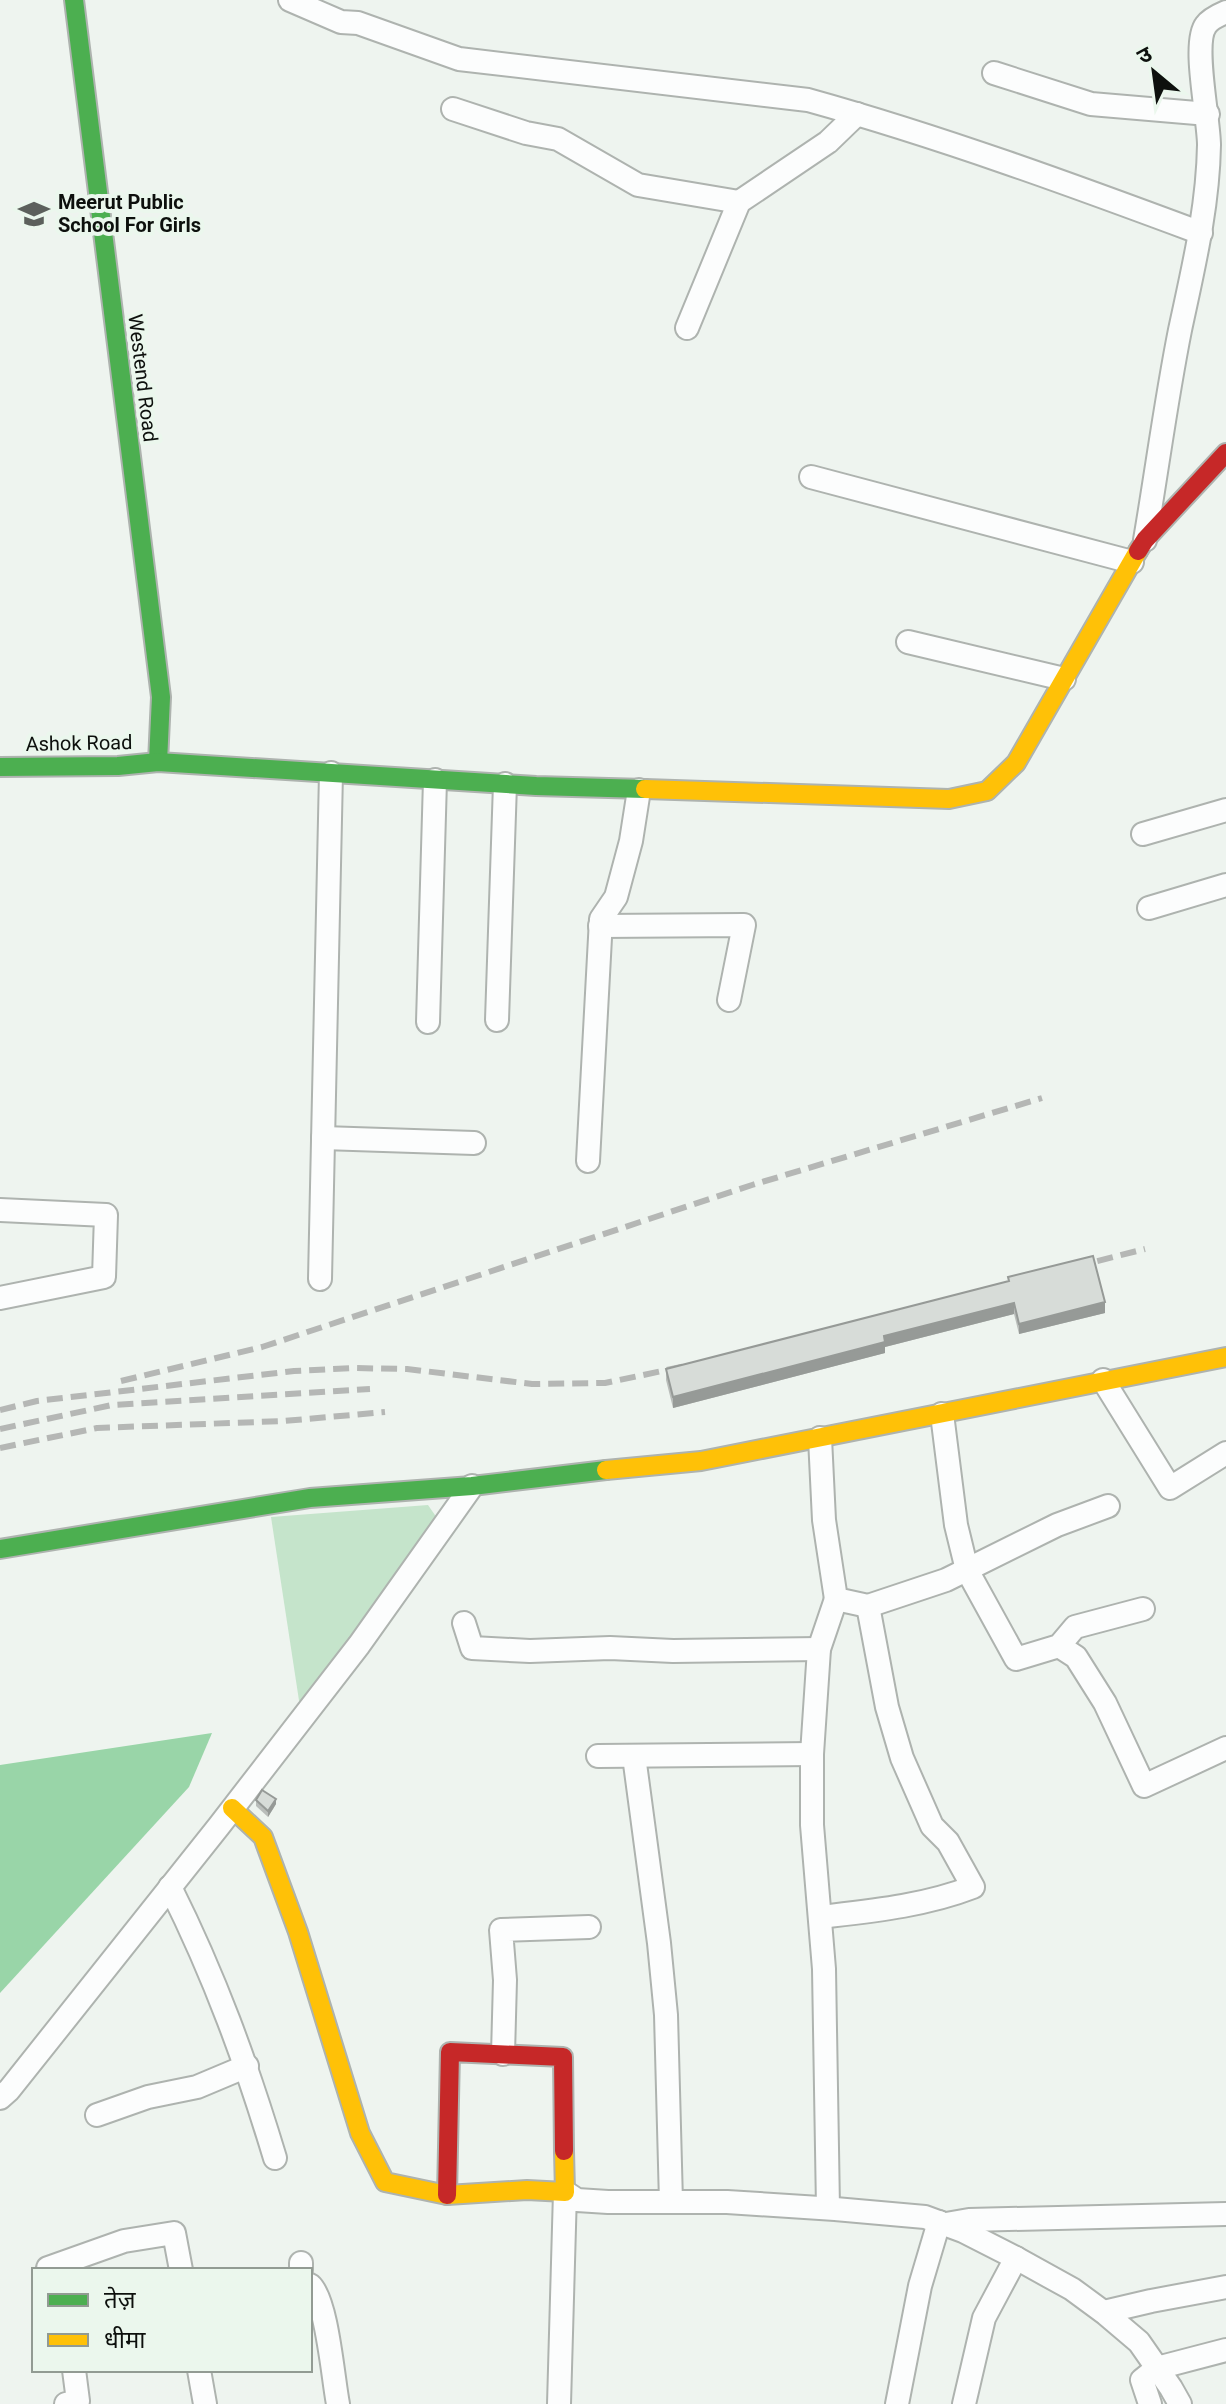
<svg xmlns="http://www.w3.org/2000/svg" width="1226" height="2404" font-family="Roboto,'Noto Sans Devanagari',sans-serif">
<rect width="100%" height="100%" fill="#eef4ef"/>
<path fill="#c5e4cb" d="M428,1505L437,1518L300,1707L271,1517Z"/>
<path fill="#99d5a8" d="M212,1733L189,1787L0,1993V1765Z"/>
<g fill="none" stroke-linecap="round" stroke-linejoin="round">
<defs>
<g id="street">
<path d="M290,0L341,22L358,23L459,59L808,100C941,137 1072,185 1201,233"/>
<path d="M994,73L1091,104L1208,114"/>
<path d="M453,109L526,133L558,139L638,185L739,202"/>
<path d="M687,328L739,202L828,142L857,114"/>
<path d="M811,477L1132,562"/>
<path d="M1145,540C1157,470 1166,400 1180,330C1193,269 1208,208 1209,145C1209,118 1192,43 1206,25C1210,19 1219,15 1226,12"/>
<path d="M908,642L1064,679"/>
<path d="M1143,834L1226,810"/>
<path d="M1149,908L1226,885"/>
<path d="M600,926L744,925L729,1000"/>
<path d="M497,1020L505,784"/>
<path d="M428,1022L435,780"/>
<path d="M323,1138L474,1143"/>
<path d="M588,1161L601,919L616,897L631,841L639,790"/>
<path d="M0,1210L106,1215L104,1277L0,1298"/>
<path d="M320,1279L331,773"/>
<path d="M1103,1380L1170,1488L1226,1453"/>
<path d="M942,1414L956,1525L967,1570L1016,1659L1059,1646L1075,1627L1143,1609"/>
<path d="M820,1438L824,1520L836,1599L868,1606L946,1580L1057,1525L1108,1506"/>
<path d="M464,1623L472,1648L530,1651L610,1648L673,1651L819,1649"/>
<path d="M1059,1646L1076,1657L1105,1703L1144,1786L1226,1748"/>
<path d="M598,1756L812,1754"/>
<path d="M634,1756L659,1943L666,2015L671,2202"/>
<path d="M170,1887C215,1977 246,2062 275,2158"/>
<path d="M820,1917C871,1911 924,1906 973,1887L948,1842L932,1826L902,1758L887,1707L868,1606"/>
<path d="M503,2054L505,1980L501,1930L589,1927"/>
<path d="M0,2098L9,2090L219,1826L359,1645L472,1486"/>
<path d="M97,2115L148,2097L197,2087L247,2066"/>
<path d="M828,2208L824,1969L812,1825V1754L819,1649L836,1599"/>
<path d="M946,2224L969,2220L1226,2214"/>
<path d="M301,2263V2270"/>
<path d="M49,2270L48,2268L124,2241L174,2233L181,2270"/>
<path d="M310,2285C327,2299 333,2379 338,2404"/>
<path d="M1104,2312L1151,2301L1226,2287"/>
<path d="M199,2370L205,2404"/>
<path d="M66,2404L78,2401L74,2370"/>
<path d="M559,2404L565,2192L577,2200L608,2202H727L835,2209L925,2217L963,2231L1016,2258L1072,2289L1106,2314L1139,2342L1171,2388L1180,2404"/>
<path d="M897,2404L920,2286L939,2222"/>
<path d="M964,2404L984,2318L1016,2258"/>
<path d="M1150,2404L1142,2380L1157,2368L1226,2350"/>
</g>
<g id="fast">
<path d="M74,0L161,697L158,762"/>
<path d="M0,767L118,766L158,762L536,786L645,789"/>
<path d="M0,1549L310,1498L472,1486L606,1470"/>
</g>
<g id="slow">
<path d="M645,789L949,799L987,791L1016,763L1138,551"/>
<path d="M606,1470L701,1461L1226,1357"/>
<path d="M232,1808L263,1837L298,1932L360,2133L385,2182L447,2195L527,2190L565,2192L564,2151"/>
</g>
<g id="jam">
<path d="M1138,551L1145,540L1226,453"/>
<path d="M447,2195L450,2052L563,2057L564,2151"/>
</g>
</defs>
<use href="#street" stroke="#aeb3af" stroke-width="26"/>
<use href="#fast" stroke="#aeb3af" stroke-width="22"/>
<use href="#slow" stroke="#aeb3af" stroke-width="22"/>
<use href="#jam" stroke="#aeb3af" stroke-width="22"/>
<use href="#street" stroke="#fcfdfd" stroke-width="22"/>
<use href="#fast" stroke="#4caf50" stroke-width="18"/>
<use href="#slow" stroke="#ffc107" stroke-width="18"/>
<use href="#jam" stroke="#c62828" stroke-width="18"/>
<g stroke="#b5b7b5" stroke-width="6" stroke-dasharray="16 8" stroke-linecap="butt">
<path d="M1074,1267L1145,1249"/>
<path d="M121,1381L262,1347L752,1185L1042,1098"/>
<path d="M0,1410L37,1401L294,1371L352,1368L407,1369L532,1384L605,1383L686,1366"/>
<path d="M0,1429L112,1405L370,1389"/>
<path d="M0,1448L97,1428L284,1421L385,1412"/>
</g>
</g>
<g fill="#b9bdba">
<path d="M1008,1277L1105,1313L1019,1334L1014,1314L885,1347V1353L673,1408L666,1380V1369L1008,1281Z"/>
<path d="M256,1800L276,1804L268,1817L256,1806Z"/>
</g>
<g fill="#969a97">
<path d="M1105,1302V1313L1019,1334V1324Z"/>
<path d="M1014,1303V1314L885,1347V1353L673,1408V1397L884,1336Z"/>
<path d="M276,1799V1804L268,1817V1811Z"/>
</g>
<g fill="#d7dcd8" stroke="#969a97" stroke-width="2">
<path d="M1093,1256L1105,1302L1019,1324L1014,1303L884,1336L885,1342L673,1397L666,1369L1009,1281L1008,1277Z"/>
<path d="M262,1790L276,1799L268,1811L256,1800Z"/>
</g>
<defs>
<symbol id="school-bare" viewBox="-9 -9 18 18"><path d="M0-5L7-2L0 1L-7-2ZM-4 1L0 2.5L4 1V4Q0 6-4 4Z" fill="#5c605c" stroke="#ebf7ed" stroke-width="2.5" paint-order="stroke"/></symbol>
</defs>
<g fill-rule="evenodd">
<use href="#school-bare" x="12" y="192" width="44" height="44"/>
</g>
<g text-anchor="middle" stroke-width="8" stroke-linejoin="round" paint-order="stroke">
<g font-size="20" font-weight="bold" fill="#0d100d" stroke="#ebf7ed" text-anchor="start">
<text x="58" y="209">Meerut Public<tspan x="58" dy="23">School For Girls</tspan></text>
</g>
<g font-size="20" fill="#0d100d" stroke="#ebf7ed">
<text transform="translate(143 378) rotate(83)" y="7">Westend Road</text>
<text transform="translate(79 743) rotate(-1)" y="7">Ashok Road</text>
</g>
</g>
<rect x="32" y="2268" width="280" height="104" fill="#ebf7ed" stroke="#929b93" stroke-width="2"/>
<rect x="48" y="2294" width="40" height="12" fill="#4caf50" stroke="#929b93" stroke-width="2"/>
<text x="104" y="2308" font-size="24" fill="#0d100d">तेज़</text>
<rect x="48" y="2334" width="40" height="12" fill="#ffc107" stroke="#929b93" stroke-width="2"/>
<text x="104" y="2348" font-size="24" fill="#0d100d">धीमा</text>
<g transform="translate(1154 72) rotate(331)" stroke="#ebf7ed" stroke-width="6" paint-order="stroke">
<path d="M0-6L14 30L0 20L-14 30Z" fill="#0d100d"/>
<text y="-12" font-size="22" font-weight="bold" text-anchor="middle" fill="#0d100d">उ</text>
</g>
</svg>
